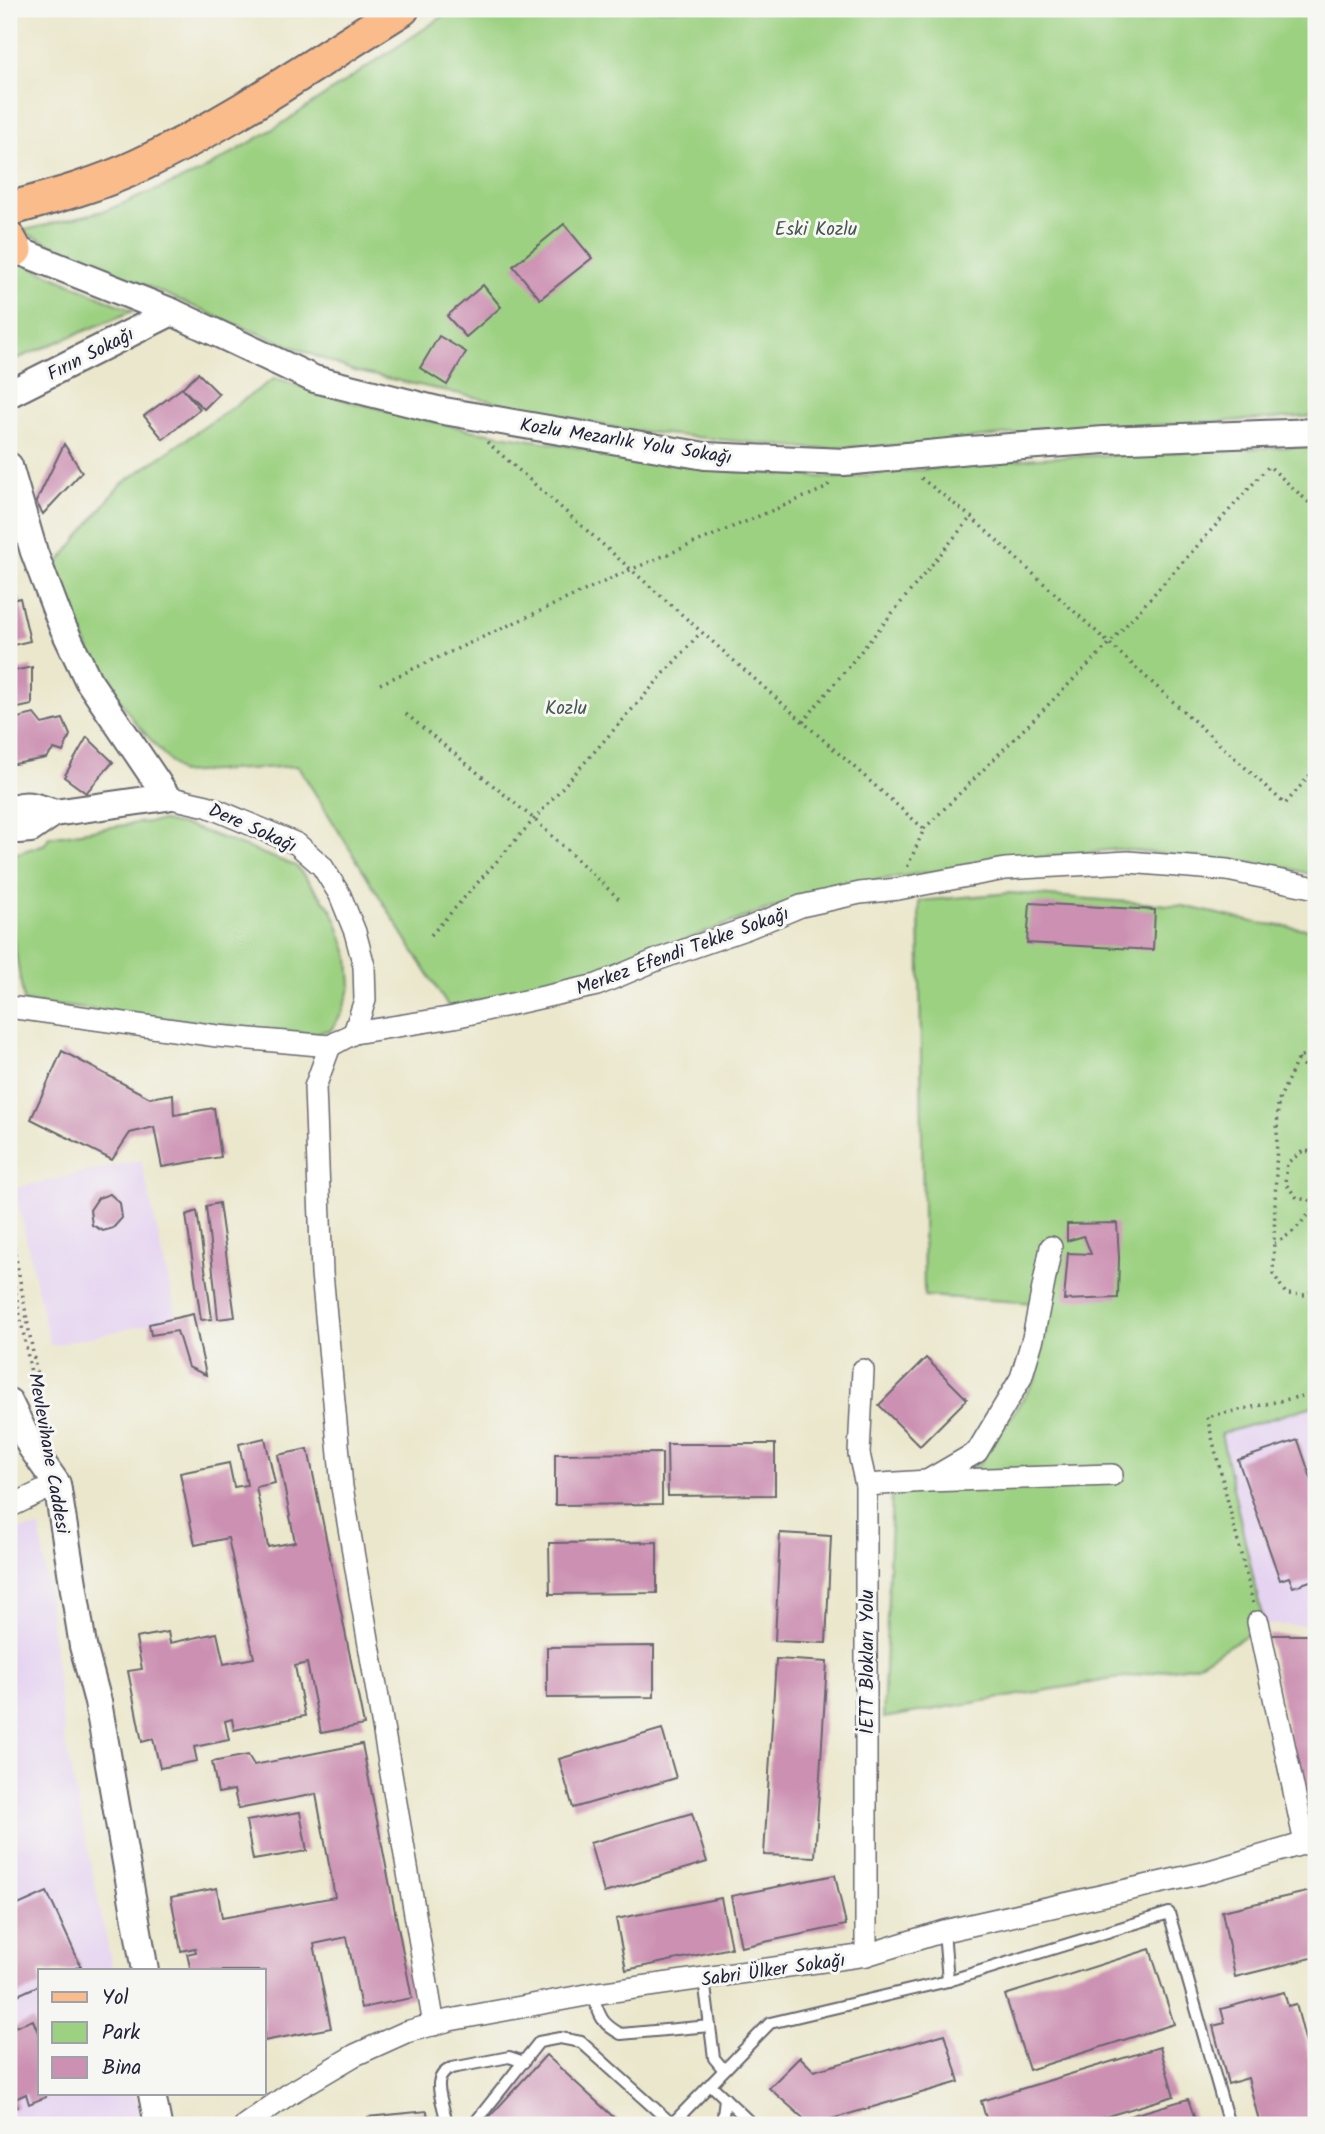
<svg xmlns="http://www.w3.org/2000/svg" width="1325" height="2134" font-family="Kalam,sans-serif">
<rect width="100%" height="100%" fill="#f6f6f2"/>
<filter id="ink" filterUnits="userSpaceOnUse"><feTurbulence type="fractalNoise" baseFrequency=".0143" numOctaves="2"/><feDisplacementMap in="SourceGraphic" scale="14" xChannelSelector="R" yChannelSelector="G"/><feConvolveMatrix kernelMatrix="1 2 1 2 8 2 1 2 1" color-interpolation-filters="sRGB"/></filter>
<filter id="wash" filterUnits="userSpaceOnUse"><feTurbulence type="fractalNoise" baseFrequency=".00686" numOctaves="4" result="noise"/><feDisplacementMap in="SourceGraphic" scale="28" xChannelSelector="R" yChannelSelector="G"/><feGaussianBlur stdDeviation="1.57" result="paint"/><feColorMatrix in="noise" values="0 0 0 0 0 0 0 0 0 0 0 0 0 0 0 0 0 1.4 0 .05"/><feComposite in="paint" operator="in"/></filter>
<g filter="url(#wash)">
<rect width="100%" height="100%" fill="#ebe7cc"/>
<g fill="#e5d3f1">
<path d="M141,1160L177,1318L50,1346L15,1188Z"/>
<path d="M1316,1405V1625H1264L1220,1433Z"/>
<path d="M40,1528L65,1742L113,1971H40V2094H135L141,2125H9V1530Z"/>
</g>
<g fill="#9dd182" stroke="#607a5e" stroke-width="2">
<path d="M454,9H1316V416L1020,433L911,445L817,449L625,430L354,371L227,321L21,231L107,210L198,173L280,125Z"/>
<path d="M9,257L133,311L9,362Z"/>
<path d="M275,378L344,400L470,430L715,470L838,478L1037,458L1316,446V876L1285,867L1118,849L996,862L865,882L762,911L599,972L449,1008L298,766L180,773L134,721L93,660L55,567L120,485Z"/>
<path d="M163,821L192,827L296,866L331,909L337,922L349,957L351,986L342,1013L331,1030L309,1034L24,1002L9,914V856L45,844L49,837L137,823Z"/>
<path d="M1010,893L1183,906L1258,923L1316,930V1405L1221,1434L1264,1625L1196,1665L883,1718L892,1493L979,1464L1036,1379L1051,1304L924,1296L919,901Z"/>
</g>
<g id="blocks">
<g fill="#cc91b2">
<path d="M564,224L592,258L540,299L513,266Z"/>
<path d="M483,285L501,307L466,337L447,316Z"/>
<path d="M439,336L466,352L447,385L420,368Z"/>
<path d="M198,373L219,394L204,409L182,388Z"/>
<path d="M182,388L200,409L163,439L144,416Z"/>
<path d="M64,444L82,472L43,514L36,502Z"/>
<path d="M20,598L30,641L9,646V601Z"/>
<path d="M32,667V705L9,710V672Z"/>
<path d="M34,714L42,724L63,719L70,735L63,752L54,749L46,758L9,765V720Z"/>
<path d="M87,737L113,762L86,793L64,777Z"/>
<path d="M1030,903L1155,910L1153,950L1027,943Z"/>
<path d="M62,1051L150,1098L173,1094L174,1115L214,1108L221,1157L162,1167L154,1127L130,1133L112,1160L31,1119Z"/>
<path d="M110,1194L120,1203L122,1218L113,1228L103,1231L92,1225L90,1210L98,1198Z"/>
<path d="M219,1203L235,1317L218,1319L206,1206Z"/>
<path d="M197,1211L212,1319L201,1320L186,1215Z"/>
<path d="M1117,1223L1119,1257L1118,1298L1064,1300L1068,1253L1091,1254L1084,1236L1067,1241V1224Z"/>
<path d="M193,1314L206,1375L188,1367L177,1331L151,1335L149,1324Z"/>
<path d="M926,1358L967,1399L920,1446L879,1405Z"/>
<path d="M265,1438L275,1483L256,1487L268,1547L295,1542L278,1455L308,1449L364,1725L321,1733L307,1663L295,1666L305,1716L234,1730L232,1719L225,1721L229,1740L194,1747L197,1761L160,1768L153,1739L142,1742L128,1671L142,1669L136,1638L168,1632L170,1643L217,1633L224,1664L254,1658L228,1538L195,1545L180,1473L229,1463L234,1487L247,1485L239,1444Z"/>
<path d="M1298,1440L1316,1493V1579L1293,1587L1289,1577L1280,1580L1238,1460Z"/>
<path d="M667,1444H775V1495L668,1496Z"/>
<path d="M662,1453V1504L555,1505V1454Z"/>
<path d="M780,1533L831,1536L826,1643L775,1641Z"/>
<path d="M657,1542V1593L550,1594L549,1543Z"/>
<path d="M1268,1635H1316V1823L1308,1825Z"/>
<path d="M654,1646V1697L547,1698V1647Z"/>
<path d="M776,1659L827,1662L815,1857L764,1855Z"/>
<path d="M662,1729L676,1778L573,1808L559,1759Z"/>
<path d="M362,1744L412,1998L361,2008L347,1937L314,1944L331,2028L264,2041V1971H191L187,1954L196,1952L195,1948L181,1951L171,1897L217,1888L222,1918L335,1897L316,1794L238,1809L234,1790L218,1793L212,1762L248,1755L254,1765Z"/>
<path d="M300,1812L307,1851L253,1860L246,1821Z"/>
<path d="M692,1813L707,1862L604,1893L590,1843Z"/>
<path d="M835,1875L846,1925L741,1947L731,1896Z"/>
<path d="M1316,1890V1957L1235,1977L1222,1911Z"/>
<path d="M47,1892L81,1966L69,1971H40V1985L9,1999V1909Z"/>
<path d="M721,1898L731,1948L626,1970L616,1919Z"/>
<path d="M1150,1949L1174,2024L1029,2070L1005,1995Z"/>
<path d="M1284,1992L1288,2006L1296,2004L1316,2082V2125H1260L1248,2078L1228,2084L1213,2026L1225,2023L1221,2009Z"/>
<path d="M33,2020L40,2037V2094H45L46,2097L29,2104L26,2094L15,2099L18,2107L9,2111V2025L14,2023L15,2027Z"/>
<path d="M945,2034L959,2082L811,2125L769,2088L800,2057L814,2071Z"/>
<path d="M1160,2047L1174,2096L1078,2125H988L981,2101Z"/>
<path d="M546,2055L621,2124L620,2125H482Z"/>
<path d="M1188,2099L1197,2125H1099Z"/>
<path d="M427,2111L428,2125H369L368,2117Z"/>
</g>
</g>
</g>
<g filter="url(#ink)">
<use href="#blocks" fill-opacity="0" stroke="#68676e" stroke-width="2"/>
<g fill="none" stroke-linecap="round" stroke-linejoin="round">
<defs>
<g id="service">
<path d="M944,1931L948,1981"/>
<path d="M704,1979L714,2058L724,2070"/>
<path d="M592,1994C600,2015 600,2023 621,2034L710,2026"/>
<path d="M710,2084L753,2125"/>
<path d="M449,2125C445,2118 444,2111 442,2103C438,2088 435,2075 452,2068L509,2057L524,2062"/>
<path d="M473,2125L539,2042L560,2038L581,2042L672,2124"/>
<path d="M671,2125L770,2023L948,1981L1169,1913L1229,2125"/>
<path d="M722,2125L725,2098"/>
</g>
<g id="minor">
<path d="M167,797L207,806L297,844L322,866L340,895L355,932L364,966L365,1000L354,1033"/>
<path d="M9,1007L217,1036L330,1046L354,1033L454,1017L597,985L659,959L748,928L801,906L860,893L898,889L1005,869L1128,862L1227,870L1316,888"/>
<path d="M330,1046L315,1087L322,1273L342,1487L434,2025"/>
<path d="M863,1370L859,1454L866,1485V1955"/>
<path d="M927,1481L977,1452L1021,1378L1033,1338L1051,1247"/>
<path d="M866,1485L927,1481L1112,1475"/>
<path d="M9,1507L57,1484"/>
<path d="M1258,1622L1305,1843"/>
<path d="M245,2125L289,2094L355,2055L406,2032L450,2020L592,1994L866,1955L944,1931L1203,1873L1316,1840"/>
</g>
<g id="tertiary">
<path d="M9,247L172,312L314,379L438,410L705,456L844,462L970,450L1104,440L1316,432"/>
<path d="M9,394L172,312"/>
<path d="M9,466L34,552L61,623L88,680L167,797L54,813L31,829L18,830L9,825"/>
<path d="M9,812C23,800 38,807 54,813"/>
<path d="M9,1402L31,1447L57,1484L83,1646L98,1702L145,1971"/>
<path d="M152,2094L158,2125"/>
</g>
<g id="primary">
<path d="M9,209C53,197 98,185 140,165C232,122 316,62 402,9"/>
<path d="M9,239L15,250"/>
</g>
</defs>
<use href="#service" stroke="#68676e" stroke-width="14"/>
<use href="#minor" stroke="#68676e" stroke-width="24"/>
<use href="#tertiary" stroke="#68676e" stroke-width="30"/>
<use href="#primary" stroke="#68676e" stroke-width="37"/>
<g stroke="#68676e" stroke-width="3.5" stroke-dasharray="2 5" stroke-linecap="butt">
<path d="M487,442L924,829L907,868"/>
<path d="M921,478L971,517L1285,804L1316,768"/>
<path d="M380,684L630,570L826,488L829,484"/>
<path d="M406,714L534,819L620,900"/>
<path d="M803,722L971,517"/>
<path d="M924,829L1110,643L1269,466L1316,509"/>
<path d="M431,935L701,632"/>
<path d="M1316,1052L1298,1058L1278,1102L1273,1273L1286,1294L1306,1295L1316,1289"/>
<path d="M1298,1059L1316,1082"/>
<path d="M1311,1152L1316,1132"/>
<path d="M1316,1152L1303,1151L1287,1163L1285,1183L1297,1198L1313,1201L1316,1199"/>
<path d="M1313,1201L1316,1182"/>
<path d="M9,1219L45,1420"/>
<path d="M1274,1243C1292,1236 1304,1220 1316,1205"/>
<path d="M9,1258L37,1404"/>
<path d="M1253,1603L1207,1417L1316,1393"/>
</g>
<use href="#service" stroke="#fff" stroke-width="10"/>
<use href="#minor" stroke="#fff" stroke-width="21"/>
<use href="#tertiary" stroke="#fff" stroke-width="26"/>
<use href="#primary" stroke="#fabc8b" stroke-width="33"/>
</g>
</g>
<g text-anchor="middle" stroke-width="6" stroke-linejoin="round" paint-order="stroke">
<g font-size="19" fill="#475750" stroke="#f6f6f2">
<text x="816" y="235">Eski Kozlu</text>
<text x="566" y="714">Kozlu</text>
</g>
<g font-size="19" fill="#22223b" stroke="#f6f6f2">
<text transform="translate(90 353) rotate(-27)" y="7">Fırın Sokağı</text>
<text transform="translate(626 440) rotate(9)" y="7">Kozlu Mezarlık Yolu Sokağı</text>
<text transform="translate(253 827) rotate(24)" y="7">Dere Sokağı</text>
<text transform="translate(682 950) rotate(-20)" y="7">Merkez Efendi Tekke Sokağı</text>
<text transform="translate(50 1453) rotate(80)" y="7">Mevlevihane Caddesi</text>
<text transform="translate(866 1662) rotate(-90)" y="7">İETT Blokları Yolu</text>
<text transform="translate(773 1969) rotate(-8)" y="7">Sabri Ülker Sokağı</text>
</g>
</g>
<rect width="1325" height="2134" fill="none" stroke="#f6f6f2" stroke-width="35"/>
<rect x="38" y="1969" width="228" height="126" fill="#f6f6f2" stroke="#a1a1a9" stroke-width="2"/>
<rect x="52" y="1992" width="35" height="10" fill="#fabc8b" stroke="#a1a1a9" stroke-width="2"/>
<text x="102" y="2004" font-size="21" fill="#22223b">Yol</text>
<rect x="52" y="2022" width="35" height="21" fill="#9dd182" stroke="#a1a1a9" stroke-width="2"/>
<text x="102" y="2039" font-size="21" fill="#22223b">Park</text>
<rect x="52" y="2057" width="35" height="21" fill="#cc91b2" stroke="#a1a1a9" stroke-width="2"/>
<text x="102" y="2074" font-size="21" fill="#22223b">Bina</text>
</svg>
